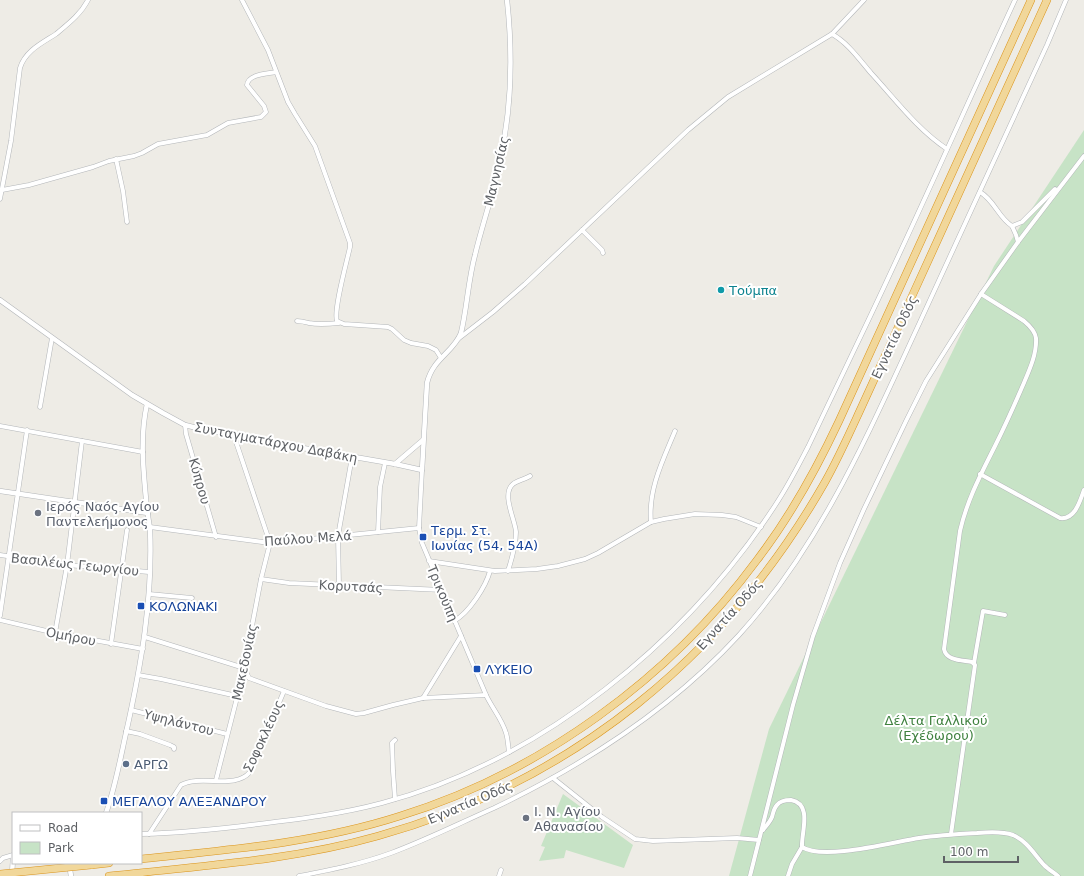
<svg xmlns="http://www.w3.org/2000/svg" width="1084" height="876" font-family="'DejaVu Sans',sans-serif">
<rect width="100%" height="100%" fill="#eeece6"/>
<g fill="#c7e3c6">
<path d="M1084,130V876H729L769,729L994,266Z"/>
<path d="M563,794L633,845L624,868L566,850L564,858L539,861L545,847L541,846Z"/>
</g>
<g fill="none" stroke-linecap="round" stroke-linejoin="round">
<defs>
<g id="minor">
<path d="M242,0L268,50L288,102L295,114L315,146L350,243V247C347,261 333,311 337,321L344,324L388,327L392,329L404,340L411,343L428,346L436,350L441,358"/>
<path d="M832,34C848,43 859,59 871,73C895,99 917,129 947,149"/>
<path d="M116,159L123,191L127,222"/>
<path d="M2,190L29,185L93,167L109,161L134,156L142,153L158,144L207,135L228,123L261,117L266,112L264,106L247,85C248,74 267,74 276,72"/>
<path d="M980,192C995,201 998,217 1012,226L1022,222L1055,189"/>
<path d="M0,199L11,141L20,68C25,51 42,43 56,34C68,24 81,14 88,0"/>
<path d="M1012,226L1016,235L1018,242"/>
<path d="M582,230L602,250L603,253"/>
<path d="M297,321C302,321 305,322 309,323C319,325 329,324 339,323"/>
<path d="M458,339L493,312L525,284L688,130L728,97L832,34L864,0"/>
<path d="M40,407L52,338"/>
<path d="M185,425L186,434L216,537"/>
<path d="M0,426L143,452"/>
<path d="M422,470L419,528L422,543L486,695C492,708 502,719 506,733C508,739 508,746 509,752"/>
<path d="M980,474L1060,518C1075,520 1080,501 1084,490"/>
<path d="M651,522C648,489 663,460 675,431"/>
<path d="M150,527L270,543L419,528"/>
<path d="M378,532L380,487L385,463"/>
<path d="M0,555L67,565L149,572"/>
<path d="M429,561L495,571L537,569L558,566L585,559L598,553L651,522L664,519L695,514L722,515L736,517L761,527"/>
<path d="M508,571C512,558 516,546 516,532C515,519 501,494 513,484C517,481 525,479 530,476"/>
<path d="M261,579L289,583L442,590"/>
<path d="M339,586L338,536L352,457"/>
<path d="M149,594L192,598"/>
<path d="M0,616L27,430"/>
<path d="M0,620L55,633L143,649"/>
<path d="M454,621C469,613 486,586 490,571"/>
<path d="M55,633L67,565L82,441"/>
<path d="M145,637L244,668L249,678L326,706L356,714L364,713L393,705L423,698L486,695"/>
<path d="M111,644L127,530"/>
<path d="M974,663L983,611L1005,615"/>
<path d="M138,675L161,679L237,696"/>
<path d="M423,698L461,636"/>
<path d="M131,710L227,734"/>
<path d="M126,731L140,734L170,745L174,747V749"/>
<path d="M395,740L392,743L393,771L395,799"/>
<path d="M553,778L602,817L635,839L653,841L737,838L759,840"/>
<path d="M216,780L242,678L261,579L270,543L234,436"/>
<path d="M763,830C766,826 770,822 772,817C773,813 774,808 777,805C780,801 786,800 791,800C813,804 801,833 802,847C823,861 893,842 919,838C939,835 958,834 977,833C988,832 1002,831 1013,835C1027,841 1034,854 1044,865C1048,869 1053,872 1058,876"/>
<path d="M141,834C180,833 220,829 259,824C300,819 341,814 382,803C541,761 687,641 776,504C788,486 798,466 808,447C824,413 840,380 856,346C911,232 962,115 1015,0"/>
<path d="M149,834L181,785C201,774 235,790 250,772L284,691"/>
<path d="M951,834L975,665L972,662C963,660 946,661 944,649L960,531C967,500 981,474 995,446C1005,426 1014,406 1023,385C1029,371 1037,354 1036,338C1035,331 1030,326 1024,321L981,294"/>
<path d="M0,861L3,858L13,855"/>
<path d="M299,876C330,870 361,864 391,853C426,840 460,823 494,808C584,765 671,709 739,635C821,545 868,434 919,324C961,231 1004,138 1047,45L1066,0"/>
<path d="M499,876L501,870"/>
<path d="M750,876L793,705L813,636L840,563L864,509L906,421L926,381L981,294L1018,242L1084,156"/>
<path d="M788,876L792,864L802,847"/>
</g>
<g id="tertiary">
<path d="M0,300L132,395L163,413L185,425L197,428L268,442L395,464L422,470L427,383C433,358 453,353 461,333C467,308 468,281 475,255C482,225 493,195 499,164C512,110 513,55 507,0"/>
<path d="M395,464L423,440"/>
<path d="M0,491L148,513"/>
<path d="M106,813C115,788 120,760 126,733C141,666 153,598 150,529C149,522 148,516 147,510C144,475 139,440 147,404"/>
<path d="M69,863L71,876"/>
<path d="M12,875L13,858"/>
</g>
<g id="motorway">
<path d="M141,859C228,850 316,843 400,816C540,773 670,678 757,560C790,517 816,470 839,421L1031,0"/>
<path d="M91,865L109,863"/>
<path d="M109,876C199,866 290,861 378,836C572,782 726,656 825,482C839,457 850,432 862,406C877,373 893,339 908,305C955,204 1001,102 1047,0"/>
</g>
</defs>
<use href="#minor" stroke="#b3b6b9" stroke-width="5"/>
<use href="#tertiary" stroke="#b3b6b9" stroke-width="5.5"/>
<use href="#motorway" stroke="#db941a" stroke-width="8"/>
<use href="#minor" stroke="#fff" stroke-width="4"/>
<use href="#tertiary" stroke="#fff" stroke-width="4.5"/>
<use href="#motorway" stroke="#f1d79a" stroke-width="7"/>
<defs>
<path id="motorway-bridge" d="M0,874L91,865"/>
</defs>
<use href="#motorway-bridge" stroke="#db941a" stroke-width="8" stroke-linecap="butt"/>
<use href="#motorway-bridge" stroke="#f1d79a" stroke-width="7"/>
</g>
<circle fill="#0f9aa8" stroke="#fff" stroke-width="1.5" cx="721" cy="290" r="4"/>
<g fill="#6b7280" stroke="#fff" stroke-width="1.5">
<circle cx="38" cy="513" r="4"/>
<circle cx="526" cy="818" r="4"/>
</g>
<g fill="#1a4fb4" stroke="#fff" stroke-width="1.5">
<rect x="419" y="533" width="8" height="8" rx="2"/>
<rect x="137" y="602" width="8" height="8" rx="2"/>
<rect x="473" y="665" width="8" height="8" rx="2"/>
<rect x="100" y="797" width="8" height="8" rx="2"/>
</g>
<circle fill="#5c6f8a" stroke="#fff" stroke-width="1.5" cx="126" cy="764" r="4"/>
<g text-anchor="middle" stroke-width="4" stroke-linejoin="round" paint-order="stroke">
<g font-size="13" fill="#5e6165" stroke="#fff">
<text transform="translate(496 171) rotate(-77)" y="5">Μαγνησίας</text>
<text transform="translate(894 337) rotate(-65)" y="5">Εγνατία Οδός</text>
<text transform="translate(276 442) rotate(11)" y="5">Συνταγματάρχου Δαβάκη</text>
<text transform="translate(200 481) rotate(74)" y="5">Κύπρου</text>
<text transform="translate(308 538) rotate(-4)" y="5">Παύλου Μελά</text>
<text transform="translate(75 564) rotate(6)" y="5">Βασιλέως Γεωργίου</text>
<text transform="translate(351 586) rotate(3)" y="5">Κορυτσάς</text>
<text transform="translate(443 593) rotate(67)" y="5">Τρικούπη</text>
<text transform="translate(729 614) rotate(-48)" y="5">Εγνατία Οδός</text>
<text transform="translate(71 636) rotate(11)" y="5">Ομήρου</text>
<text transform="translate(244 662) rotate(-78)" y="5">Μακεδονίας</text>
<text transform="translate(179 722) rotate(14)" y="5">Υψηλάντου</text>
<text transform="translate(263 736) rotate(-65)" y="5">Σοφοκλέους</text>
<text transform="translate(470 802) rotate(-23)" y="5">Εγνατία Οδός</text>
</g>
<g font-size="13" fill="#0d838f" stroke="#fff" text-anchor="start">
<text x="729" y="295">Τούμπα</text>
</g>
<g font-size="13" fill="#5b616d" stroke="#fff" text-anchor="start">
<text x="46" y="511">Ιερός Ναός Αγίου<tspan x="46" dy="15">Παντελεήμονος</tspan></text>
<text x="534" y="816">Ι. Ν. Αγίου<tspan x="534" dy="15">Αθανασίου</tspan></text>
</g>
<g font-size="13" fill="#164399" stroke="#fff" text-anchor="start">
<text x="431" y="535">Τερμ. Στ.<tspan x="431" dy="15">Ιωνίας (54, 54Α)</tspan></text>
<text x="149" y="611">ΚΟΛΩΝΑΚΙ</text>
<text x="485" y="674">ΛΥΚΕΙΟ</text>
<text x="112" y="806">ΜΕΓΑΛΟΥ ΑΛΕΞΑΝΔΡΟΥ</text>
</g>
<g font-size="13" fill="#408240" stroke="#fff">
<text x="936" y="725">Δέλτα Γαλλικού<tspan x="936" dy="15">(Εχέδωρου)</tspan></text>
</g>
<g font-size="13" fill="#4e5e75" stroke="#fff" text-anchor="start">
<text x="134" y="769">ΑΡΓΩ</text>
</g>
</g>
<rect x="12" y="812" width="130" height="52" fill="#ffffff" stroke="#bfc0c1"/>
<rect x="20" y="825" width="20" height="6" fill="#ffffff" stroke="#bfc0c1"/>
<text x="48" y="832" font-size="12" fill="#5e6165">Road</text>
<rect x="20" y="842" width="20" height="12" fill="#c7e3c6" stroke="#bfc0c1"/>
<text x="48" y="852" font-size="12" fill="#5e6165">Park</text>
<path d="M944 856v6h74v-6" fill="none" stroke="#5e6165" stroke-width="2"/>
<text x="950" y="856" font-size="12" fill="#5e6165" stroke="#ffffff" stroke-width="3" paint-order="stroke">100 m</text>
</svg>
